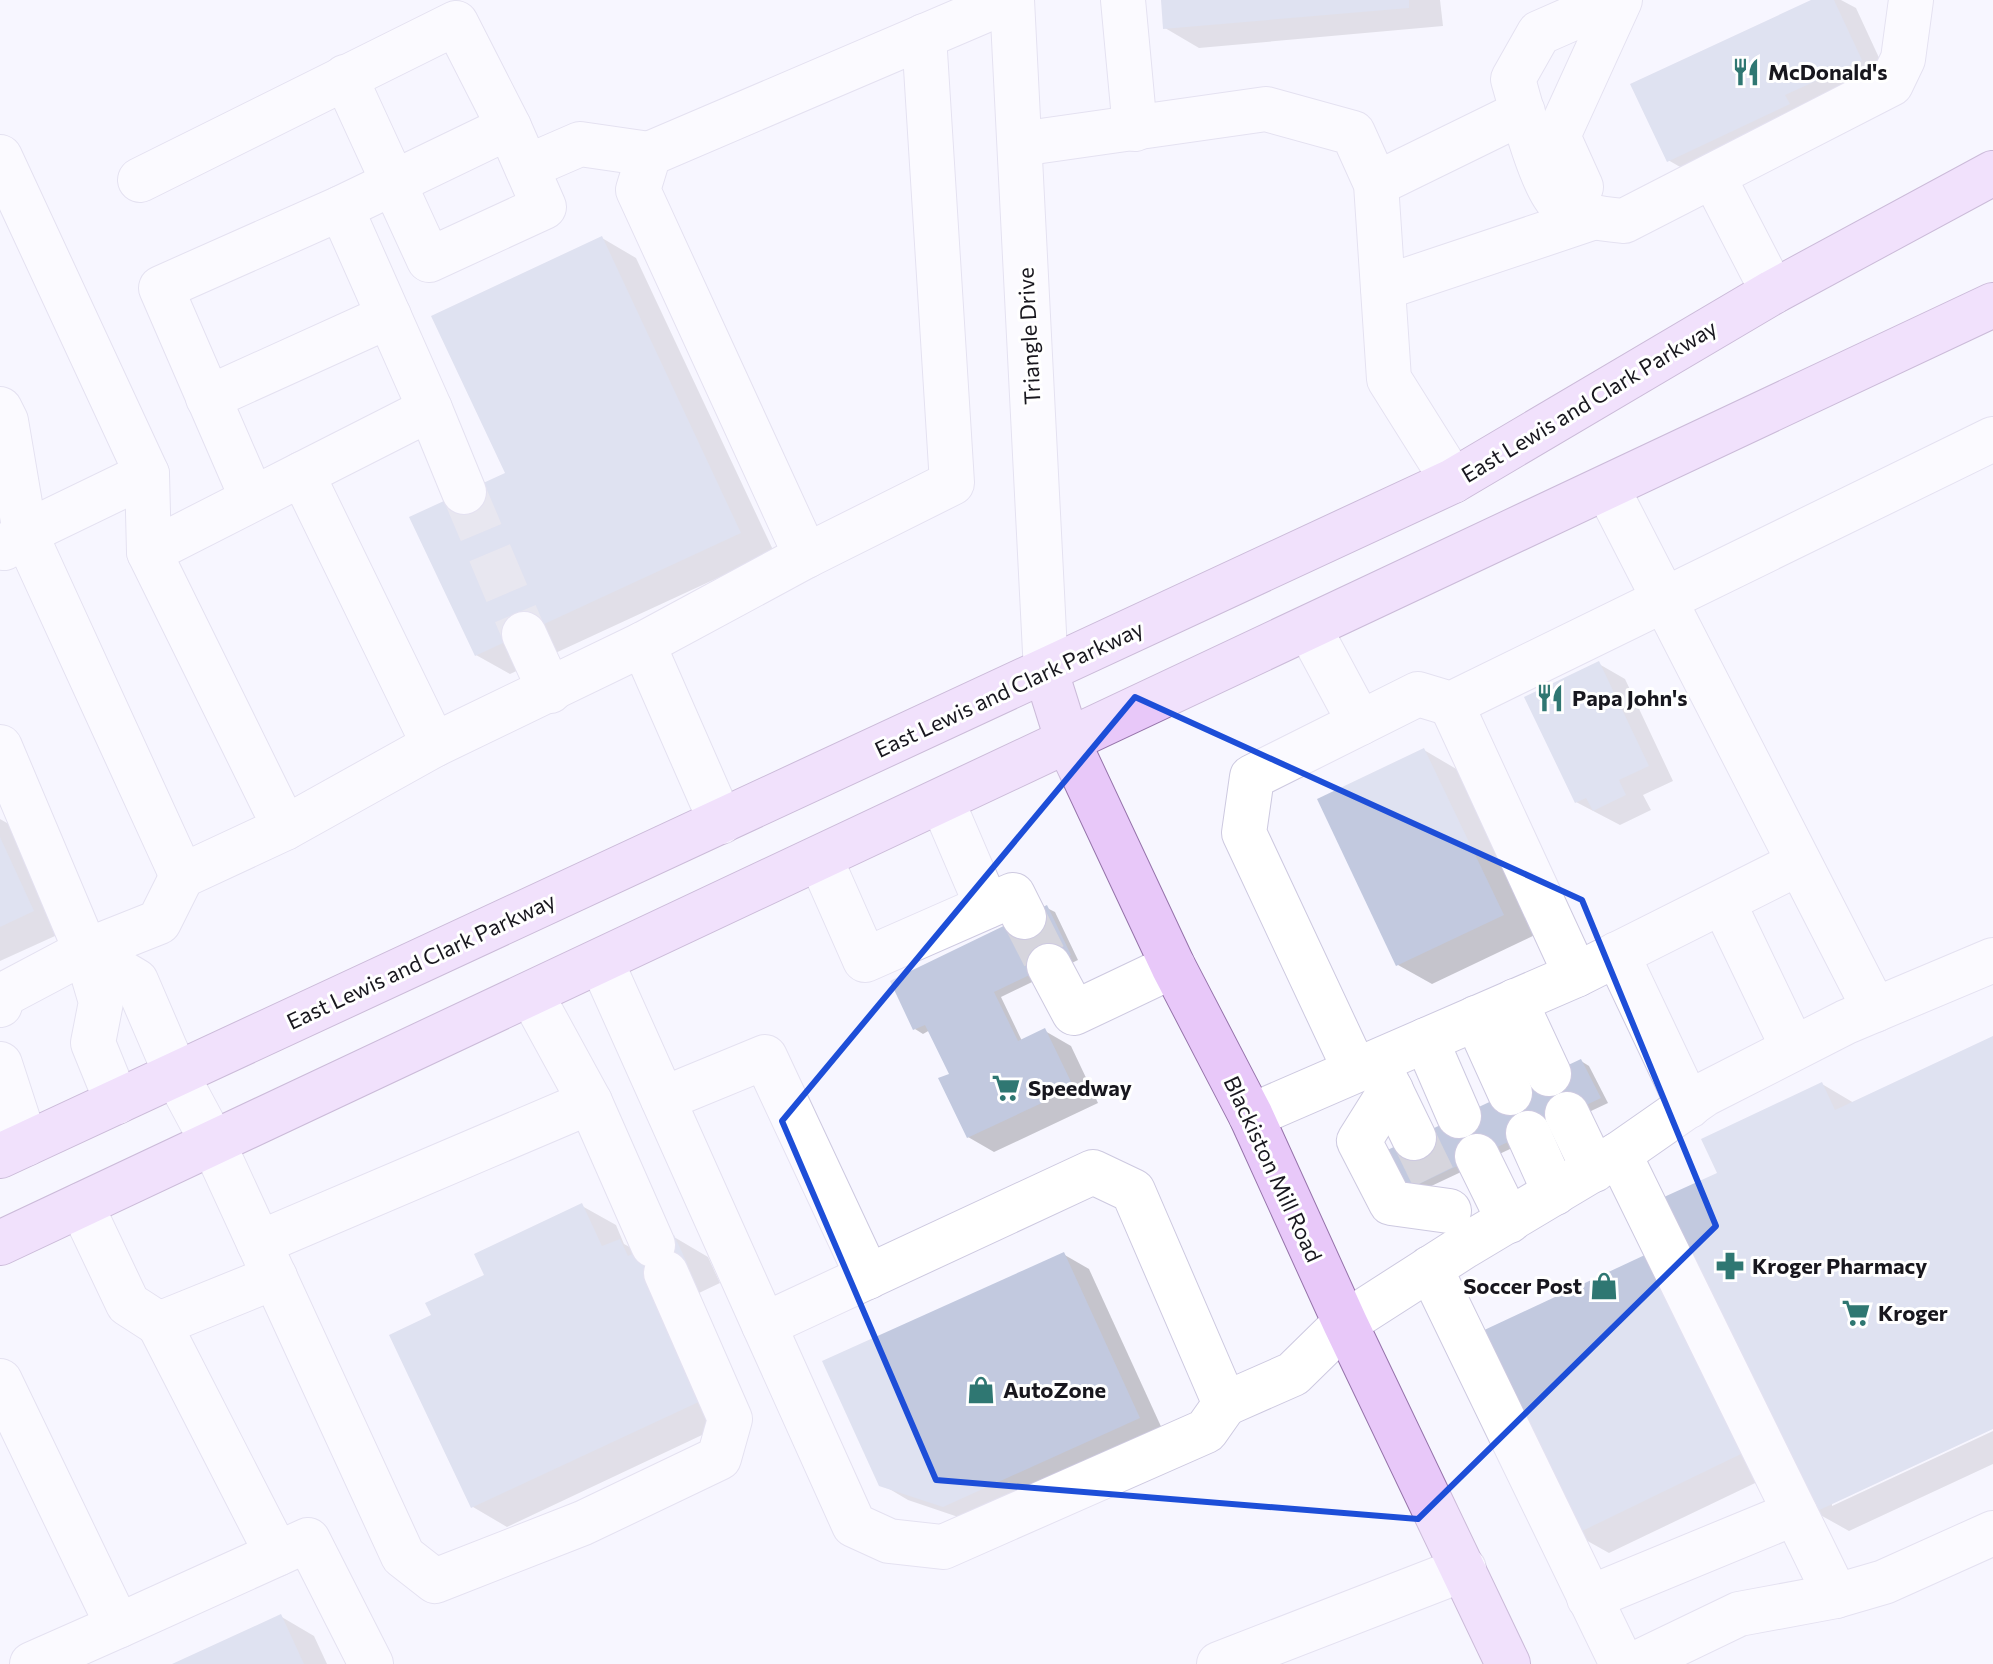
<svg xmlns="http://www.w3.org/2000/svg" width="1993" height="1664" font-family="Commissioner,sans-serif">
<rect width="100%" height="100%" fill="#f7f6ff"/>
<g fill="#0003">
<path d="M1163,0H1440L1443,26L1199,48L1165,28Z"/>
<path d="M1816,0H1841L1856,8L1887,75L1694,175L1668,160Z"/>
<path d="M602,238L636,258L774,552L510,674L476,655L508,474Z"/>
<path d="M1599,664L1625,679L1673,781L1643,795L1651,810L1620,825L1576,802Z"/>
<path d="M1424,750L1458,770L1537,934L1432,984L1398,965Z"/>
<path d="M0,819L21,831L66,931L0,961Z"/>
<path d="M1047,908L1055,912L1078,960L1001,997L1022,1041L1045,1031L1071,1046L1098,1103L994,1152L968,1137L952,1074L930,1030L923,1034L915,1029Z"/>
<path d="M1993,1038V1427L1832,1502V1506L1993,1431V1464L1849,1531L1815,1512L1719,1174L1822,1084L1854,1103Z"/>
<path d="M1581,1061L1589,1066L1608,1103L1410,1196L1402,1191Z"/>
<path d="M582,1206L616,1225L624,1244L641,1253L674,1237L708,1257L720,1283L680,1302L736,1419L507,1527L473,1507L434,1316Z"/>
<path d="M1063,1254L1089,1269L1164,1433L970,1521L908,1500L881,1484Z"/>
<path d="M1647,1256L1774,1474L1609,1553L1575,1534Z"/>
<path d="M280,1616L314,1636L327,1664H176Z"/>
</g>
<g fill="#c2c9df">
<path d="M1161,0H1409V8L1163,29Z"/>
<path d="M1811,0H1834L1862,60L1785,95L1790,104L1667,162L1630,84Z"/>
<path d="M602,236L741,533L475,656L409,517L505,473L431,316Z"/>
<path d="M1599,661L1649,766L1619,780L1626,795L1593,811L1586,798L1575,803L1524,697Z"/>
<path d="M1424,748L1504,915L1396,966L1317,799Z"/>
<path d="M0,837L34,911L0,927Z"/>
<path d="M1047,905L1071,955L994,992L1018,1041L1045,1028L1074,1088L967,1138L938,1078L949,1074L925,1025L913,1030L890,981Z"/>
<path d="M1993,1036V1429L1813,1513L1664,1197L1717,1173L1701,1139L1822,1082L1835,1110Z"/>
<path d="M1581,1059L1601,1098L1400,1193L1381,1153Z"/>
<path d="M582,1203L602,1246L620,1239L628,1256L674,1235L687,1263L648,1282L703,1400L471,1508L389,1335L431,1315L425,1303L484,1275L474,1254Z"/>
<path d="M1064,1252L1140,1418L943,1507L879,1486L822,1361Z"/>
<path d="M1647,1254L1741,1454L1574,1535L1480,1332Z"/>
<path d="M281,1614L304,1664H172Z"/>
</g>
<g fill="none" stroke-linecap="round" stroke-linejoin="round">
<g stroke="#d6d5dd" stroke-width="44" stroke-dasharray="44 22" stroke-linecap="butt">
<path d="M464,492L524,634"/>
<path d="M1024,917L1049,966"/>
<path d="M1414,1138L1433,1177"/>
</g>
<defs>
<g id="minor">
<path d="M1012,0L1046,672"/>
<path d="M1123,0L1135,129"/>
<path d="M1614,0L1539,33L1513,79C1520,104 1542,188 1559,202C1577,217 1602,219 1624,221L1891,84L1903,59L1911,0"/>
<path d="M345,77L429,260L544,207L509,127"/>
<path d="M1020,144L1266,109L1353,133L1376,184L1389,379L1453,481"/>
<path d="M0,157L147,474L149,552L285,828L182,876L159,922L86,951L3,995L0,1005"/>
<path d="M527,167L580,144L649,154"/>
<path d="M1713,176L1773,292"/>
<path d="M140,180L456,23L509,127L341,208"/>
<path d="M1376,184L1523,112"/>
<path d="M1581,187L1558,136L1620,0"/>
<path d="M1383,288L1592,218"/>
<path d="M208,398L389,316"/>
<path d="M0,409L6,421L25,533L182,876"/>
<path d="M302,474L430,409L464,492"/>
<path d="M1607,488L1875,1010"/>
<path d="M252,498L161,288L341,208L430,409"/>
<path d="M4,548L25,533L147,474"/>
<path d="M149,552L302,474L434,745"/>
<path d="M806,556L638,190L649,154L1009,0"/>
<path d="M1309,628L1360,723"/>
<path d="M524,634L550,691"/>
<path d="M643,644L721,822"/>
<path d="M0,747L86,951L101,1002L93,1043L117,1102"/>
<path d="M942,801L987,906"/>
<path d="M285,828L434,745L643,644L806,556L952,483L924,36"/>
<path d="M820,858L865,960L1013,895L1024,917"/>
<path d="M1723,902L1793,1048"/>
<path d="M86,951L136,981L176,1074L213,1143L403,1556L435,1581L583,1523L719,1458L730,1419L666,1273"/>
<path d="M1617,954L1689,1106"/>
<path d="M601,961L764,1325L1093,1172L1133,1191L1225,1404L1293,1374L1345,1323L1465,1246L1619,1154L1705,1094L1846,1022L1993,960"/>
<path d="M1049,966L1074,1013L1173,966"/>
<path d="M1576,975L1799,863"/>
<path d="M531,994L590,1102L653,1245"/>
<path d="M1515,1001L1549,1074"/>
<path d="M1476,1018L1510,1093"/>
<path d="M1426,1040L1459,1116"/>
<path d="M0,1064L26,1144"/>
<path d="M1380,1068L1414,1138"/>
<path d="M1355,1070L1244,833L1252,777L1418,694L1451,704L1993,439"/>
<path d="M1391,1090L1359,1141L1391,1203L1449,1211"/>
<path d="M663,1099L765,1057L868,1277"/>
<path d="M1567,1114L1594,1170"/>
<path d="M1251,1116L1576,975L1451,704"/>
<path d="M1528,1133L1555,1193"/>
<path d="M1619,1154L1836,1596"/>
<path d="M1477,1156L1509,1221"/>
<path d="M81,1205L128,1304L159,1324L275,1277"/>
<path d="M259,1243L590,1102"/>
<path d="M1430,1268L1622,1664"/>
<path d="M159,1324L277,1554"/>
<path d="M764,1325L854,1525L889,1541L943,1547L1206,1431L1225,1404"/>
<path d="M0,1381L118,1626L308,1540L371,1664"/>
<path d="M1589,1598L1795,1513"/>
<path d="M32,1664L118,1626"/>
<path d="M1219,1664L1464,1569"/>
<path d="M1635,1664L1739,1614L1836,1596L1884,1582L1993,1533"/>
</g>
<g id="major">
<path d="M1046,672L1068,742L1173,966L1251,1116L1345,1323L1508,1664"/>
<path d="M0,1156L1453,481L1773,292L1993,173"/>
<path d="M0,1243L1993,305"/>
</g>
</defs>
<use href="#minor" stroke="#cdc9e0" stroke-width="46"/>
<use href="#major" stroke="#9573aa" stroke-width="46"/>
<use href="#minor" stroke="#fff" stroke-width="44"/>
<use href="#major" stroke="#e8c8f9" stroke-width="44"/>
</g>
<path d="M0 0H1993V1664H0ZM1135,697L1582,900L1716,1226L1418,1519L936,1480L782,1121Z" fill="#f7f6ff" fill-opacity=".55" fill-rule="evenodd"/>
<path fill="none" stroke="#1d4ed8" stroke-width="6" stroke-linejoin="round" d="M1135,697L1582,900L1716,1226L1418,1519L936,1480L782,1121Z"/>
<defs>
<symbol id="restaurant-bare" viewBox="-9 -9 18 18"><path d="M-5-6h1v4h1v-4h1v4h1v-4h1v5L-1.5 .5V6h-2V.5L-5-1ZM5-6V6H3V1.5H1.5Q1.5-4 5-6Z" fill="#2f7772" stroke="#fff" stroke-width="2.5" paint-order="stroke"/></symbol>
<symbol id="supermarket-bare" viewBox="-9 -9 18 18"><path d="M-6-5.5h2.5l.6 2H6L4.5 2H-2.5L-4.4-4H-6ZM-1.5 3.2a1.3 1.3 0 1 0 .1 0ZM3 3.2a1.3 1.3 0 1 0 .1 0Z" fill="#2f7772" stroke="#fff" stroke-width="2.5" paint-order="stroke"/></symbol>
<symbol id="pharmacy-bare" viewBox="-9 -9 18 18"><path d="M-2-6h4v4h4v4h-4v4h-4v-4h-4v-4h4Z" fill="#2f7772" stroke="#fff" stroke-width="2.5" paint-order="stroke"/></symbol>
<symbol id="shop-bare" viewBox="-9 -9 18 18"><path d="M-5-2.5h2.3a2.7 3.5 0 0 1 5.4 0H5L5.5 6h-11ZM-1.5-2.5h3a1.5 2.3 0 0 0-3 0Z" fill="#2f7772" stroke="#fff" stroke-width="2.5" paint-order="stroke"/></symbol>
</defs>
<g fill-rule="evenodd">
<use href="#restaurant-bare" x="1726" y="52" width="40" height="40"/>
<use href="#restaurant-bare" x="1530" y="678" width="40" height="40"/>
<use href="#supermarket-bare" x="986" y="1068" width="40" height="40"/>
<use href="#pharmacy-bare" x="1710" y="1246" width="40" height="40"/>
<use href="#shop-bare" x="1584" y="1266" width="40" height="40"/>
<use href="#supermarket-bare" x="1836" y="1293" width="40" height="40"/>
<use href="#shop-bare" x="961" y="1370" width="40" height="40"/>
</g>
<g text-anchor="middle" stroke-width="6" stroke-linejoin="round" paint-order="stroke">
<g font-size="22" font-weight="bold" fill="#18171e" stroke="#fff" text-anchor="start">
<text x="1768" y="80">McDonald's</text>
<text x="1572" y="706">Papa John's</text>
<text x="1028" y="1096">Speedway</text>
<text x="1752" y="1274">Kroger Pharmacy</text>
<text x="1582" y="1294" text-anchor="end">Soccer Post</text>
<text x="1878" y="1321">Kroger</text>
<text x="1003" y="1398">AutoZone</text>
</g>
<g font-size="22" fill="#18171e" stroke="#fff">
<text transform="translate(1029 336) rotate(-93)" y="8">Triangle Drive</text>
<text transform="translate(1589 401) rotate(-31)" y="8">East Lewis and Clark Parkway</text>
<text transform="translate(1009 689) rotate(-25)" y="8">East Lewis and Clark Parkway</text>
<text transform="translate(421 961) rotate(-25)" y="8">East Lewis and Clark Parkway</text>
<text transform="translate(1273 1169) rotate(65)" y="8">Blackiston Mill Road</text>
</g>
</g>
</svg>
